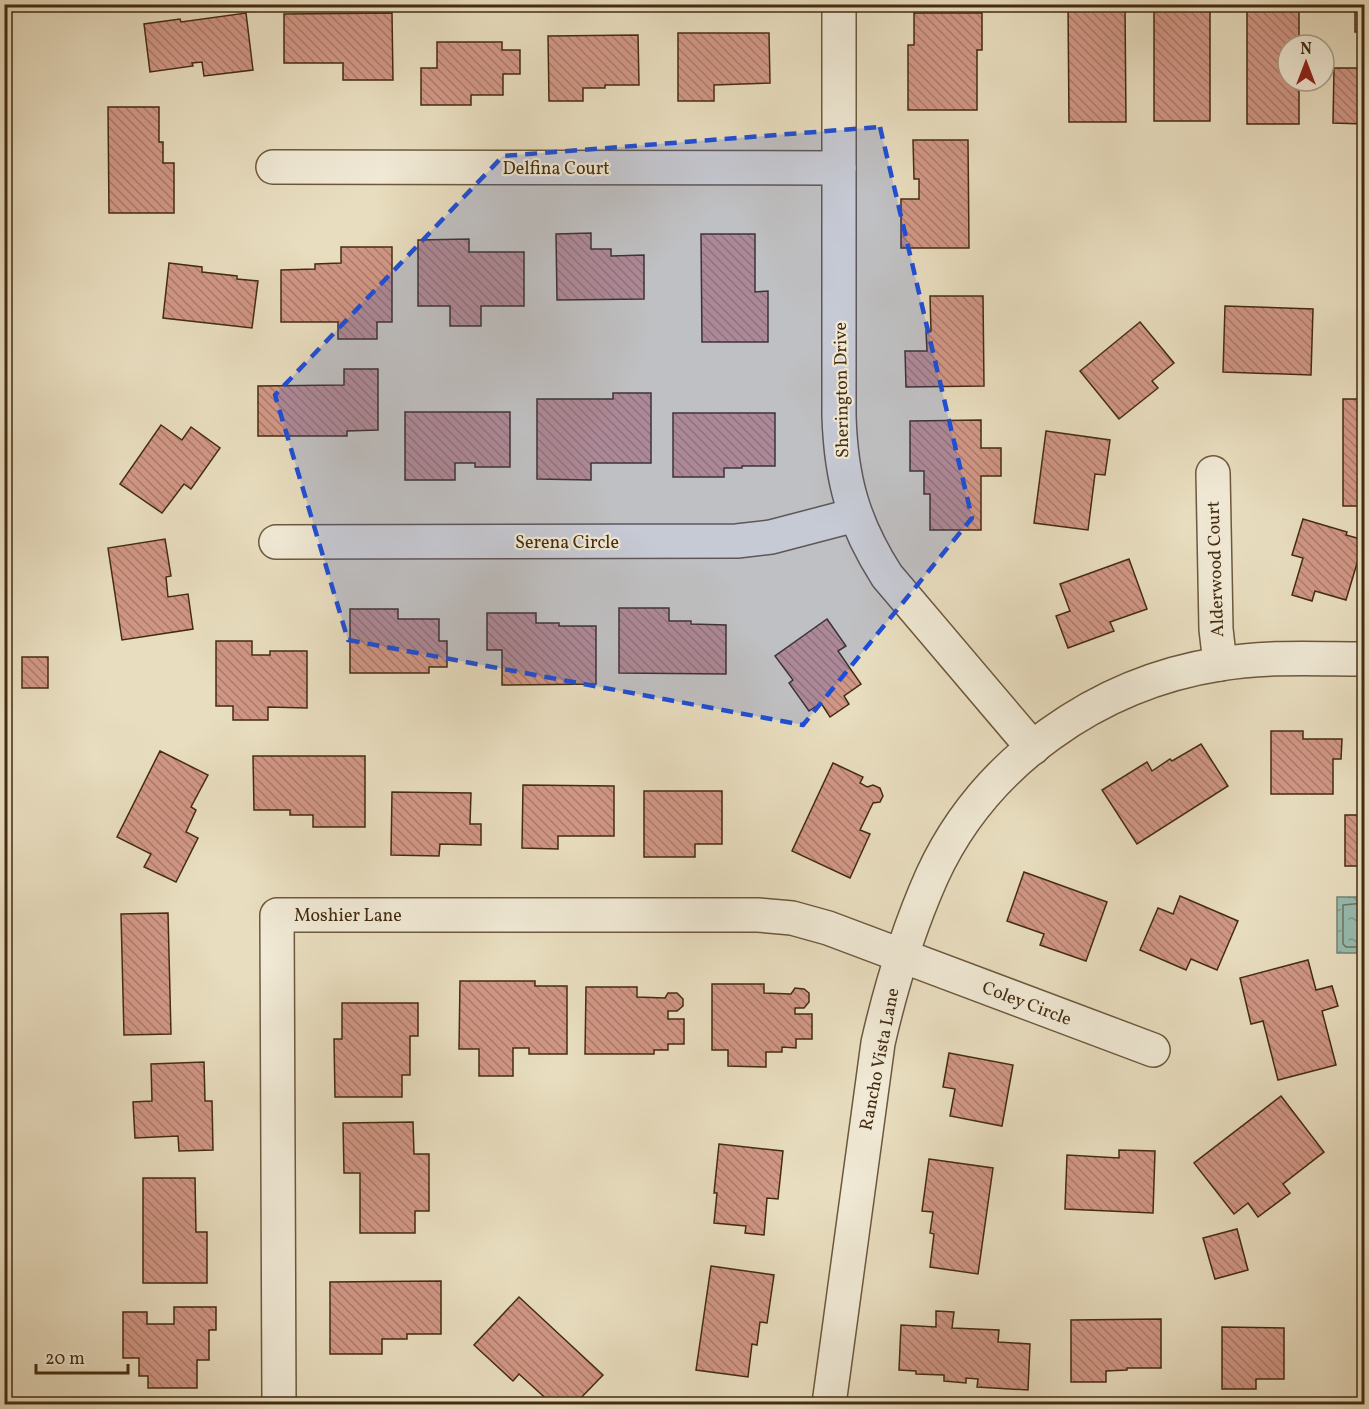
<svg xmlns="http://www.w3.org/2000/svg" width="1369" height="1409" font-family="Vollkorn,serif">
<defs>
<pattern id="water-ripples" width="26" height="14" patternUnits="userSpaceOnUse" patternTransform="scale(1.5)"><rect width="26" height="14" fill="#97bcb1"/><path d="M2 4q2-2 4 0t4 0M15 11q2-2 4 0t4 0" fill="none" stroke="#7d998f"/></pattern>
<pattern id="building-back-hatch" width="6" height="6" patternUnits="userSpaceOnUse" patternTransform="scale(1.5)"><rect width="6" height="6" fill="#d19786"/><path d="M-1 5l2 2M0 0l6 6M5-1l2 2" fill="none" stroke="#ab7b6c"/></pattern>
</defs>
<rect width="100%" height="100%" fill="#e8ddbf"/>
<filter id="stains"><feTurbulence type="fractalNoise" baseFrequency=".00333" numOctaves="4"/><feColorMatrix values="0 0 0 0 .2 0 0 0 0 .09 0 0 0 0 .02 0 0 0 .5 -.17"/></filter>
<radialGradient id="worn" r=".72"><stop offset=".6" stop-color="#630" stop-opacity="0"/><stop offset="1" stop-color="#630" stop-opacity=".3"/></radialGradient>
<rect fill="url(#water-ripples)" stroke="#768271" stroke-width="1.5" x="1337" y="897" width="27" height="56"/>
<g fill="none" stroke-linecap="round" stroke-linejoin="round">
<path stroke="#6e7460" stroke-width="1.5" d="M1364,903L1343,905V944L1346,947H1364"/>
</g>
<g fill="url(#building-back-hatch)" stroke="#442c10" stroke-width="1.5">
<path d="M1068,4H1125L1126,122H1069Z"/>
<rect x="1154" y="4" width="56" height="117"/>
<path d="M1247,4H1299V45H1288V81H1299V124H1247Z"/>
<rect x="1355" y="4" width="9" height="28"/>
<path d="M246,13L253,70L204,76L202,62L192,63L193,66L150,72L144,24L180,19L181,22Z"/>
<path d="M392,13L393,80H343V63H284V14Z"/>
<path d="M914,13H982V50H977V110H908V45H914Z"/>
<path d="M678,33H769L770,83L714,85V101H678Z"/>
<path d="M638,35L639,85H605V88H583V101H549L548,36Z"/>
<path d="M437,42H502V50H520V74H503V95H471V105H421V68H437Z"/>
<path d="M1334,68H1364V124L1333,123Z"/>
<path d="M108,107H159V142H163V163H174V213H109Z"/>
<path d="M913,140H968L969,248H901V199H919V179H914Z"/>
<path d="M591,233V249H611V256L644,255V299L557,300L556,234Z"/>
<path d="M701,234H755V292L768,291V342H702Z"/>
<path d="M469,239V252H524V306H481V326H450V306H418V240Z"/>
<path d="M341,247H392V322H377V339H338V322H281V270L315,269V264L341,263Z"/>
<path d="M169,263L202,267V272L237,276V279L258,281L252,328L163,318Z"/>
<path d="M930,296H983L984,386L906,387L905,351H927L926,331H931Z"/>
<path d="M1225,306L1313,309L1311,375L1223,372Z"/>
<path d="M1140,322L1174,363L1152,381L1158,388L1119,419L1080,371Z"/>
<path d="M344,369H378V430L347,431V436H258V386L344,385Z"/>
<path d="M613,393H651V463H591V480L537,479V399H613Z"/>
<rect x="1343" y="399" width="21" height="107"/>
<path d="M405,412H510V467H475V463H455V480H405Z"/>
<path d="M673,413H775V466H742V468H724V477H673Z"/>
<path d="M981,420V448H1001V476H981V530H930V494H924V471H910V421Z"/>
<path d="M161,425L182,440L191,427L220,448L191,489L184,484L162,513L120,484Z"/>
<path d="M1046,431L1110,440L1105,475L1095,474L1088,530L1034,523Z"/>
<path d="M1303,519L1347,532L1346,535L1364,540L1346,600L1315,591L1312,601L1292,595L1303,558L1292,555Z"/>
<path d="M165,539L171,576L166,577L168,597L188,594L193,629L122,640L108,548Z"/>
<path d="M1129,559L1147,609L1110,622L1114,631L1068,648L1056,616L1070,611L1060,584Z"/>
<path d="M619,608H669V621H691V624L726,625V674L619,673Z"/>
<path d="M350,609H398V619H439V641H447V667H429V673H350Z"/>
<path d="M487,613H536V623H559V626H596V684L502,685V650H487Z"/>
<path d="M827,619L846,646L838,651L861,684L844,696L849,704L830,717L821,703L809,711L789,683L793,680L775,656Z"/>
<path d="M216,641H252V655H270V651H307V708L268,707V720H233V706H216Z"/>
<rect x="22" y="657" width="26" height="31"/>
<path d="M1271,731H1303V739H1342L1341,759H1333V794H1271Z"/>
<path d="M1201,744L1228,786L1137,844L1102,790L1147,762L1152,771L1170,759L1172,761Z"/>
<path d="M160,751L208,775L191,807L196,810L186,832L198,838L176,882L144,867L151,854L117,837Z"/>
<path d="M253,756H365V827H313V815H290V810H254Z"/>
<path d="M833,763L863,777L860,783L867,787L873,785L880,788L883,796L880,802L873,803L860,830L870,834L850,878L792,851Z"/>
<path d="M523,785L614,786V836H558V849L522,848Z"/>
<path d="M644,791H722V844H695V857H644Z"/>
<path d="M392,792L471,793L470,824H481V845L440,844L439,856L391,855Z"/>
<rect x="1345" y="815" width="19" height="51"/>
<path d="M1024,872L1107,902L1086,961L1040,945L1044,934L1007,921Z"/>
<path d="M1180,896L1238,921L1217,970L1191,959L1186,970L1140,950L1158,908L1173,914Z"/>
<path d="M168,913L171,1034L124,1035L121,914Z"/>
<path d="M1308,960L1316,990L1332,986L1338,1006L1322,1011L1336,1065L1278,1080L1263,1021L1251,1024L1240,978Z"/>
<path d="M460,981H535V986H567V1054H529V1048H513V1076H479V1049H459Z"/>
<path d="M712,984H764V993L791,994L795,988L804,989L809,993V1002L804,1008H795V1014H812V1039H796V1048L782,1047V1052H766V1067L728,1066V1050H712Z"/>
<path d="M586,987H637V997L665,998L668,993H677L683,999V1006L677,1011H668V1019H684V1044H668V1050H654V1054H585Z"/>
<path d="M342,1003H418V1036H410V1075H402V1097H335L334,1039H342Z"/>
<path d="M949,1053L1013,1065L1002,1126L950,1116L955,1089L943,1087Z"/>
<path d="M204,1062L205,1101H212L213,1150L179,1151L178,1136L135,1138L133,1102L152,1101L151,1064Z"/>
<path d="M1281,1096L1324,1152L1283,1184L1290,1193L1258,1217L1248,1203L1234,1214L1194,1163Z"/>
<path d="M413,1122L414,1154H429V1211H415V1233H360V1173H344L343,1123Z"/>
<path d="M719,1144L783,1151L778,1199L767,1198L764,1235L745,1233L746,1226L714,1223L717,1193H714Z"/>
<path d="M1119,1150L1155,1151L1153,1213L1065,1209L1067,1155L1119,1158Z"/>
<path d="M929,1159L993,1168L978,1274L930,1267L934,1234L930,1233L933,1212L922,1211Z"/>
<path d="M143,1178H195L196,1232H207V1283H143Z"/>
<path d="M1237,1229L1248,1270L1215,1279L1203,1238Z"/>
<path d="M711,1266L774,1275L767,1323L760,1322L757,1345L752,1344L748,1377L696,1370Z"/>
<path d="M441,1281V1334H407V1339H382V1354H330V1282Z"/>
<path d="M519,1297L603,1375L575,1404H552L519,1374L513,1381L474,1345Z"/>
<path d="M174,1307H216V1330H209V1360H197V1388H148V1376H139V1358H123V1312H147V1324H174Z"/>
<path d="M936,1311L954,1312L952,1328L999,1330L998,1342L1030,1344L1028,1390L977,1387L978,1379L966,1378V1383L944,1381V1375L916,1374V1371L899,1370L901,1325L936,1327Z"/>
<path d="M1161,1319V1368H1127V1370L1106,1371V1382H1071V1320Z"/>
<path d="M1222,1327L1284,1328V1379H1256V1389H1222Z"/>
</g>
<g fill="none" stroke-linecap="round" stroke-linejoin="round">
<defs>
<g id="minor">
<path d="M839,4V416C841,479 853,523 887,576L1033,748"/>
<path d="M273,167L839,168"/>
<path d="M1213,473L1216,629L1220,664"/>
<path d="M276,542L737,541L771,537L855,515"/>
<path d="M279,1404L277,915H758L792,918L828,928L1153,1050"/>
<path d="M829,1404L878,1043C891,986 908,930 932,876C984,762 1098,683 1220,664C1267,656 1317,659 1364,659"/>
</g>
</defs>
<use href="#minor" stroke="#6d583c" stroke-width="36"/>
<use href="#minor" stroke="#f0e9d5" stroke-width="33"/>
</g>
<path fill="#1d4ed8" fill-opacity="0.2" stroke="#1d4ed8" stroke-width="4.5" stroke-dasharray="12 8" stroke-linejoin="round" d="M880,127L972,518L803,725L348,640L275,395L503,156Z"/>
<g text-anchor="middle" stroke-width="4.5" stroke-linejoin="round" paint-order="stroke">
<g font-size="18" fill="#442c10" stroke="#f0e9d5">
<text x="556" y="174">Delfina Court</text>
<text transform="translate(841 390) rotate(-91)" y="6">Sherington Drive</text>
<text x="567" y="548">Serena Circle</text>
<text transform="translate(1215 569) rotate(-92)" y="6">Alderwood Court</text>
<text x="348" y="921">Moshier Lane</text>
<text transform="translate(1027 1003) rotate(21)" y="6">Coley Circle</text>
<text transform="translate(879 1059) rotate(-79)" y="6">Rancho Vista Lane</text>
</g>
</g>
<rect width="1369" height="1409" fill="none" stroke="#e8ddbf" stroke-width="24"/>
<rect x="6" y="6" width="1357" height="1397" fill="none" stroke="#442c10" stroke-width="3"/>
<rect x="12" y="12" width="1345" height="1385" fill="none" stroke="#442c10" stroke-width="1.5"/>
<g transform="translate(1306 63)"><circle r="28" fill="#f0e9d5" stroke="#ab9d86" stroke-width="1.5"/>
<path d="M0-4.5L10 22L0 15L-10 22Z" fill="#8f2418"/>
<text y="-9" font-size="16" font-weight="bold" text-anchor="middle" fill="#442c10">N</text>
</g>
<path d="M36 1364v9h92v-9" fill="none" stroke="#442c10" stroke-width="3"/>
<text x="45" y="1364" font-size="18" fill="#442c10" stroke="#f0e9d5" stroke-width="4.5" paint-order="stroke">20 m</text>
<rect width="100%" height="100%" filter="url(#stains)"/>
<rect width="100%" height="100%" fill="url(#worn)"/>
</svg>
